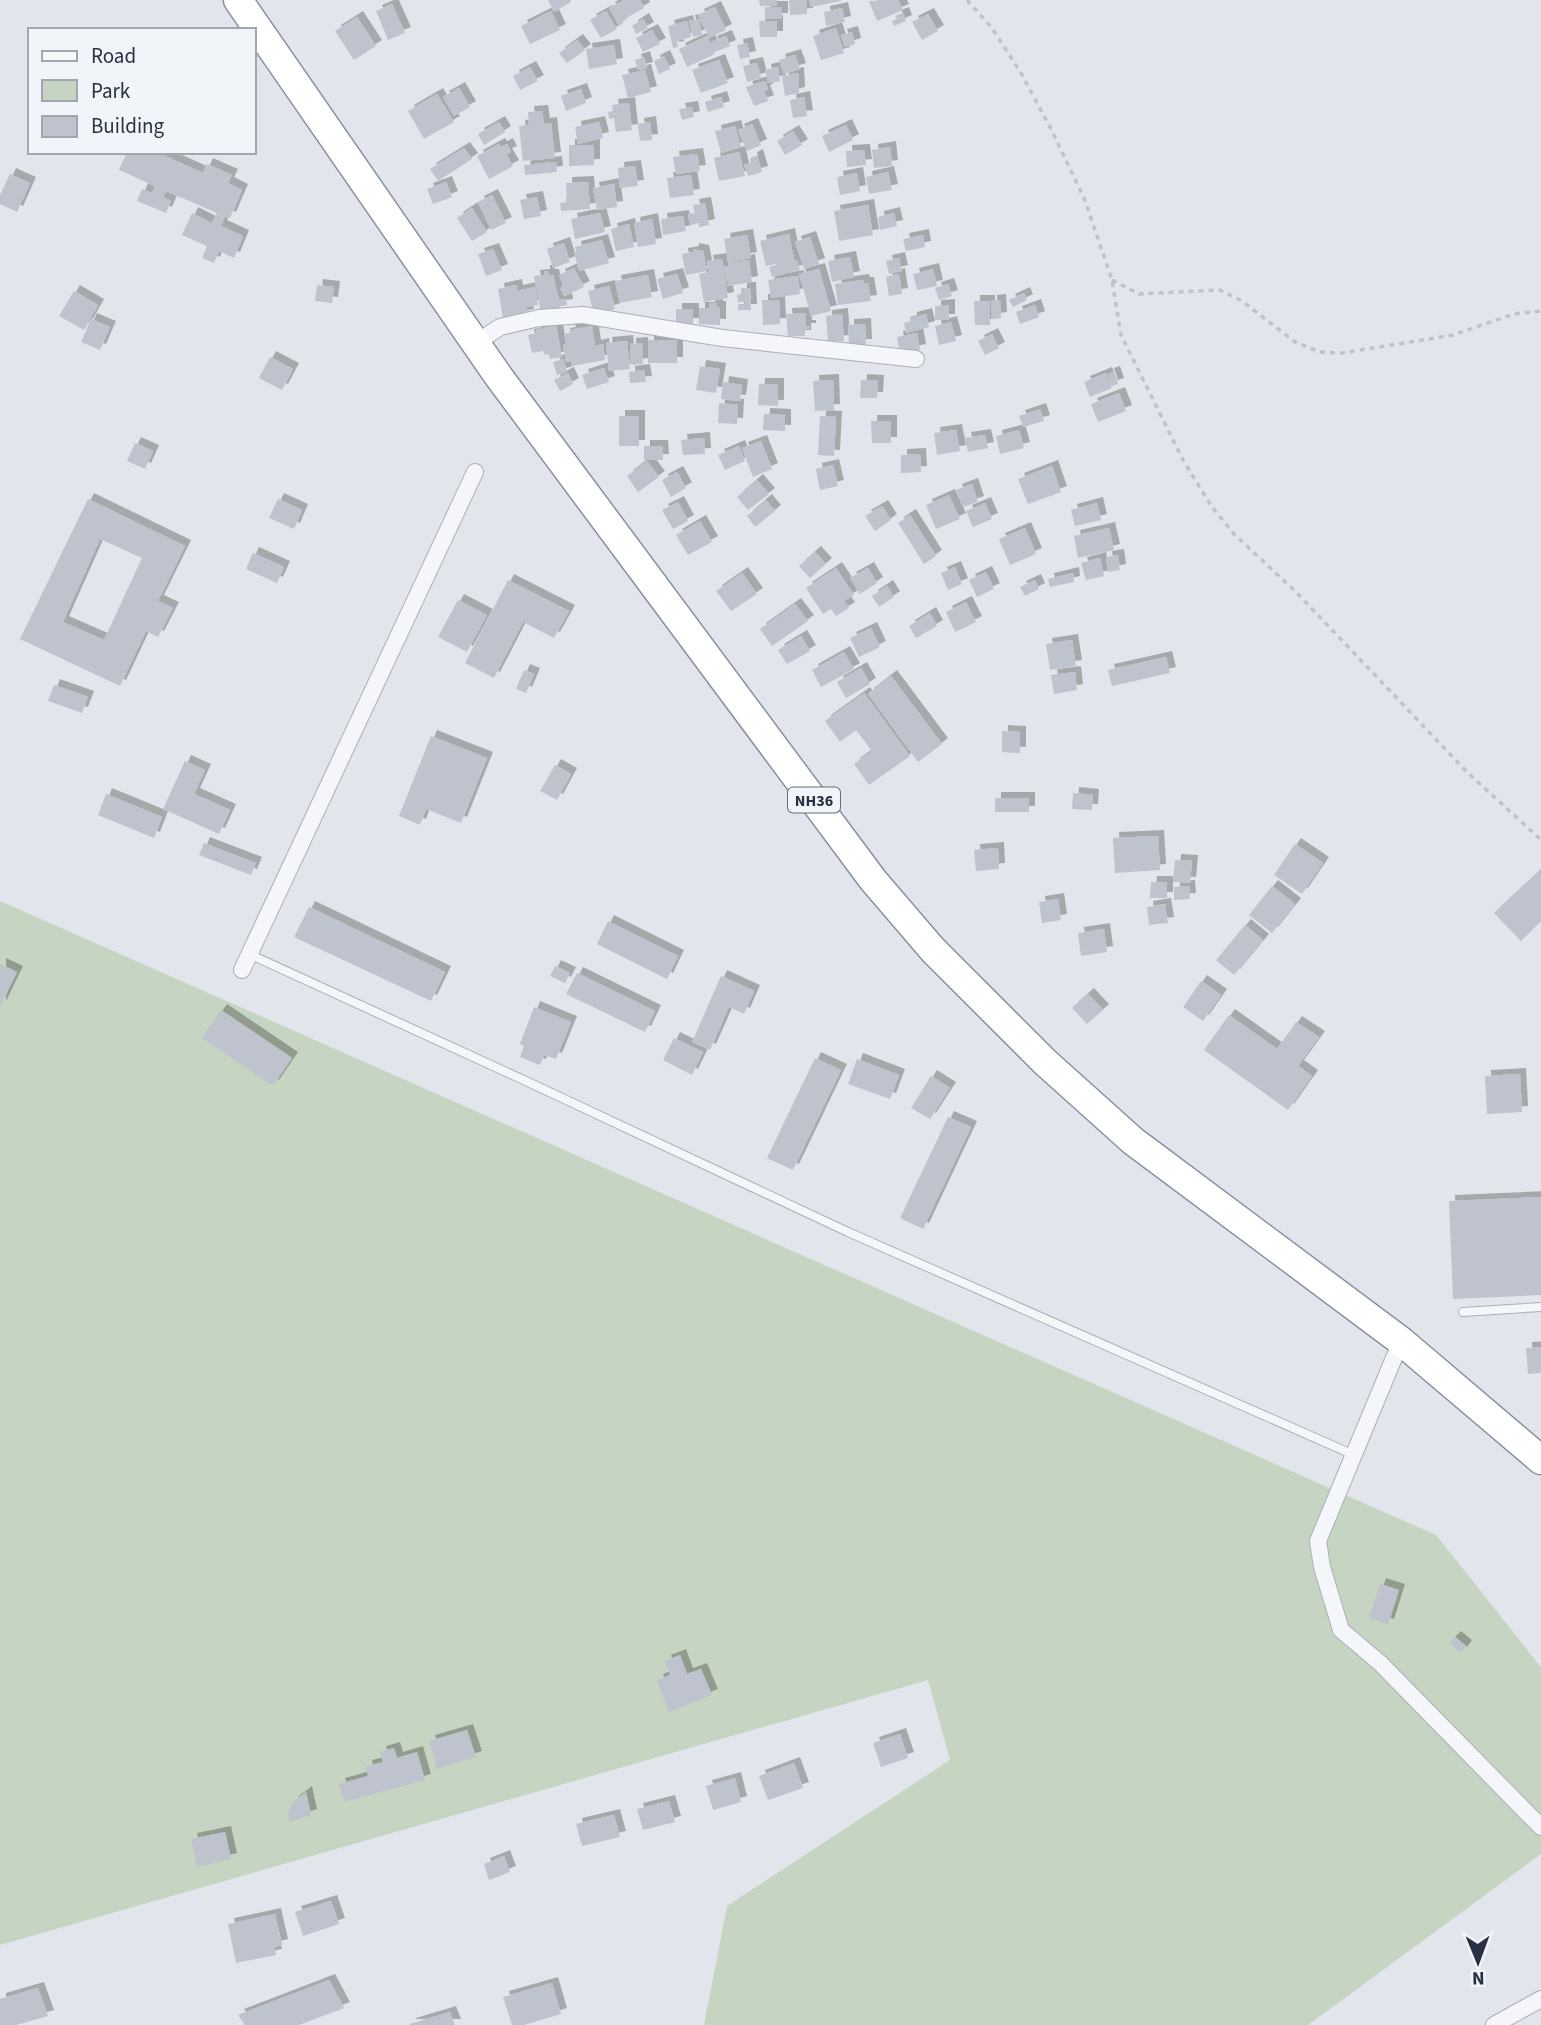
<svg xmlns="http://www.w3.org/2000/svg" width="1541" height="2025" font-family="'Source Sans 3',sans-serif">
<defs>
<filter id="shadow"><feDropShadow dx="6" dy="-6" stdDeviation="0" flood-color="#0004"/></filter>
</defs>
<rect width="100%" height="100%" fill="#e2e5eb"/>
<path fill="#c6d5c2" d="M0,901L1436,1535L1541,1667V1854L1308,2025H704L727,1906L950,1760L928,1680L0,1945Z"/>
<g fill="#bec3ce" fill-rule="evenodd" filter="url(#shadow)">
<path d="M548,0H570L571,2L554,12Z"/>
<path d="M624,0H640L644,8L628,17L619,26L609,8Z"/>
<path d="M759,0H777V6H760Z"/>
<path d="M789,0H807V14L790,15Z"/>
<path d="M809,0H841V1L811,7Z"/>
<path d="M898,0L903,10L877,21L869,1Z"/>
<path d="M392,4L405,33L388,40L376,11Z"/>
<path d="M715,7L726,30L709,38L698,15Z"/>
<rect x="765" y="7" width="17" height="12"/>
<path d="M842,8L845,22L826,26L824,12Z"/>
<path d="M551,11L560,30L530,44L521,26Z"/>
<path d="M606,11L617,29L601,38L590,20Z"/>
<path d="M903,13L906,21L894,26L892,21L897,19L895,16Z"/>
<path d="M928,14L938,31L922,40L912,22Z"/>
<path d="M357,17L376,46L354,60L335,31Z"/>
<path d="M643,19L648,28L636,34L632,26Z"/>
<path d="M699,19L702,35L693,37L689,21Z"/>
<path d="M687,21L691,37L677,41L678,47L673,48L668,26Z"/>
<path d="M759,21H777V37H760Z"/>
<path d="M836,28L844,53L821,60L813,36Z"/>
<path d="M652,30L660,44L643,52L636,38Z"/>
<path d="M852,32L855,44L845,47L841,35Z"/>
<path d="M707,36L715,54L687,67L679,49Z"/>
<path d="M726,36L730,46L715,52L711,42Z"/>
<path d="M577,40L585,50L567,63L559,53Z"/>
<path d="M747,43L750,57L740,59L737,45Z"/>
<path d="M614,45L617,64L589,69L586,49Z"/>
<path d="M795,55L800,69L784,74L779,60Z"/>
<path d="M664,56L670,69L659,74L654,61Z"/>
<path d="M644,57L647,68L638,70L635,60Z"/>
<path d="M719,60L728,83L701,93L692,70Z"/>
<path d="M757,63L761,78L747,82L743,66Z"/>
<path d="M530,67L538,81L520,90L513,76Z"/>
<path d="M778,67L780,81L768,83L765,70Z"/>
<path d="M645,70L651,92L628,98L622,75Z"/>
<path d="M798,73L799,93L785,96L782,76Z"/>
<path d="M765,81L768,89L764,91L768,101L754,106L746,87Z"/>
<path d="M459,88L470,107L454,116L443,97Z"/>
<path d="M581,89L586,103L566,111L561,96Z"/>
<path d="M437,94L454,122L424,139L408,111Z"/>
<path d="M721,97L724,107L708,112L705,102Z"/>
<path d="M804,97L807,116L793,118L790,100Z"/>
<path d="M629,103L632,130L616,132L614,118L609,119L608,112L613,111L612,105Z"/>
<path d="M692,107L694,117L682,120L679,109Z"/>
<path d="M542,111L544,124L551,123L555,158L523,161L519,126L529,125L528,112Z"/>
<path d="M499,122L505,132L484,145L478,134Z"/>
<path d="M599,122L603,138L578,144L575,127Z"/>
<path d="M650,122L652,140L640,141L638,124Z"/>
<path d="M752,124L761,145L747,151L738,130Z"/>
<path d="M846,125L853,140L829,152L822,136Z"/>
<path d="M735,126L741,147L721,153L715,131Z"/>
<path d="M793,131L802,145L785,155L777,141Z"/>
<path d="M499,144L501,147L507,144L511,152L506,154L513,166L489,179L477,156Z"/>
<path d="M569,145H594V165L569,166Z"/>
<path d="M890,147L892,166L874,168L872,150Z"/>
<path d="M464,148L472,159L438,181L430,169Z"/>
<path d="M864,150L866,165L847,167L846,151Z"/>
<path d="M127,152H156L203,173L207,164L232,175L228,183L242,190L230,218L225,216L221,226L243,236L234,258L219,251L214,263L202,258L207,246L182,235L192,213L212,223L217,213L166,191L163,197L171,201L166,213L137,201L142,189L152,193L155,186L119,170Z"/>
<path d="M739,152L745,176L719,181L714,158Z"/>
<path d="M697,154L700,171L676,174L673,157Z"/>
<path d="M757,155L762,172L748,176L744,165L752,162L751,158Z"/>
<path d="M556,162L557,172L525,175L524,165Z"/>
<path d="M635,166L638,186L620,188L618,168Z"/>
<path d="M888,172L892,190L869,194L866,177Z"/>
<path d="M857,173L860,191L840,195L837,177Z"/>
<path d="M10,174L30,183L17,212L0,204V195Z"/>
<path d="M691,175L694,195L670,198L667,178Z"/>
<path d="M446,182L452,197L433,204L427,189Z"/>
<path d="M588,182L590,209L561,211L560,203L567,202L566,183Z"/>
<path d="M614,184L617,207L597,210L593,188Z"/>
<path d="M492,195L506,223L491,230L478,202Z"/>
<path d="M537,197L541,216L524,219L520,200Z"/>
<path d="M705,203L709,225L699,227V223L690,225L688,214L695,213L693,205Z"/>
<path d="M868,205L873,235L839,241L834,211Z"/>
<path d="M472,208L487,232L472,241L457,218Z"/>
<path d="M600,213L605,232L575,239L571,219Z"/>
<path d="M894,213L897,226L880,230L878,217Z"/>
<path d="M683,216L686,231L663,235L661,219Z"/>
<path d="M652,219L656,244L638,247L634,223Z"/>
<path d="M629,224L634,247L616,251L611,229Z"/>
<path d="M789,234L794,260H797L800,270L772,277L769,267L790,261L766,266L760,241Z"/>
<path d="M747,235L751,258L728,262L724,239Z"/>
<path d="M923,235L925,247L906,251L903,239Z"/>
<path d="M810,237L819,264L804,269L795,242Z"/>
<path d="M602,240L609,263L579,271L574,253L576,252L575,247Z"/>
<path d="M564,243L570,262L553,268L547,249Z"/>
<path d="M493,249L502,270L486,276L478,254Z"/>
<path d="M693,249L703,251L707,271L686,275L682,254L693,252Z"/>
<path d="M850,257L854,277L832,282L828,261Z"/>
<path d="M899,258L902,271L889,274L886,261Z"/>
<path d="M722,259L728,298L704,302L699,274L709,272L707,261Z"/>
<path d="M749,260L752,282L728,286L724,267L728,266V263Z"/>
<path d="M574,268L584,287L564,296L560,288L564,286L559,275Z"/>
<path d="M819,269L831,311L811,316L799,274Z"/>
<path d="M933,269L937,286L917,290L913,274Z"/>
<path d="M544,271H548L549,275H553L559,300L566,299L567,305L560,306L561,311L541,314L534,276L544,275Z"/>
<path d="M677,274L683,293L663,299L657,279Z"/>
<path d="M899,274L902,294L889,296L886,277Z"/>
<path d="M648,275L652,297L620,303L615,281Z"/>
<path d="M798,276L800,294L771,298L768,280Z"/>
<path d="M863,280L864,283H868L871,301L838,305L835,284Z"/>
<path d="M948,284L952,296L939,300L935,288Z"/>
<path d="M317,285L334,287L332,303L315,301Z"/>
<path d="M516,285L517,291L535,287L538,305L526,307L528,315L503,319L498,289Z"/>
<path d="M609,286L615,309L594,315L588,291Z"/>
<path d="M741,288H750L751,310H738V304H745V302H738L737,295L741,294Z"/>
<path d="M74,291L98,305L84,330L59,316Z"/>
<path d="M1024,293L1027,300L1013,307L1009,300Z"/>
<path d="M762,300H779L780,324L763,325Z"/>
<path d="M1000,300L1001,318L992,319L991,301Z"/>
<path d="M974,301H989L990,325H975Z"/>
<path d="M709,303H717V307H720V325L699,324V308H709Z"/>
<path d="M949,305V320H935V306Z"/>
<path d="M1035,305L1039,317L1020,324L1016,312Z"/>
<rect x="676" y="309" width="17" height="15"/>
<path d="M805,313L806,326H810V329H805V336H788L786,314Z"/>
<path d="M842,314L844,341L828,342L826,316Z"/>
<path d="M926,314L929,327L906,333L904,323L911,321V318Z"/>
<path d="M91,319L110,327L100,350L81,342Z"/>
<path d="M951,322L956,341L939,345L935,326Z"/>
<path d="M865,324L866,345H849L848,325Z"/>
<path d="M556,325L562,357L550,359L549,354L545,355L543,351L532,353L528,335L537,333L536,330Z"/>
<path d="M592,326L595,346L603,344L605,360L572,366L571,361L566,362L563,345L566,344L564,334L570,333L569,330Z"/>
<path d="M917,333L920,350L900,354L897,337Z"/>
<path d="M992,334L999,348L985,355L978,341Z"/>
<rect x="648" y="340" width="29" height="23"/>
<path d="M627,341L630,369L609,371L606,343Z"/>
<path d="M642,343L643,364L631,365L630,344Z"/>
<path d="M270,357L293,369L282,390L259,378Z"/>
<path d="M563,359L567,372L557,375L553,362Z"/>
<path d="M700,366L720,369L716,393L696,390Z"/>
<path d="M604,368L609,382L587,389L582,375Z"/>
<path d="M644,370L646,382L630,383L629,372Z"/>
<path d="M1114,372L1118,384L1112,386L1108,374Z"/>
<path d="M568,373L573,384L560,391L554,380Z"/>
<path d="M1106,373L1112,388L1090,397L1084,382Z"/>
<path d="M833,380L834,410L815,411L813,381Z"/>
<path d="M861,380L878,381L877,398H860Z"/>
<path d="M723,382L742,385L740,401L721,399Z"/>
<path d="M759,384H778V406L758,405Z"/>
<path d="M1119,393L1126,411L1098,422L1091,404Z"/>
<path d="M719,403L738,405L737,424L718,423Z"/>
<path d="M1040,409L1044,421L1023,427L1019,416Z"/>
<path d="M764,414L785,415V431L763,430Z"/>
<rect x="619" y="416" width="20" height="30"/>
<path d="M820,416L836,417L834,456L818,455Z"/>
<path d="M871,421H891V443H872Z"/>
<path d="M956,430L960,451L937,455L934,433Z"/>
<path d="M1019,430L1024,448L1000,454L996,436Z"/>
<path d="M985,435L988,448L968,452L965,438Z"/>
<path d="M704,438L705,454L683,455L681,440Z"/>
<path d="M761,441L772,469L753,477L742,448Z"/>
<path d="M135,443L153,451L145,469L127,461Z"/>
<path d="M644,446H662L663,460H644Z"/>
<path d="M739,446L745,461L725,470L718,455Z"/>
<path d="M920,454L921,472L901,473V455Z"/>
<path d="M647,461L659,477L638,492L627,476Z"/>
<path d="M833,465L838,486L820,490L816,469Z"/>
<path d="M1052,466L1061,492L1028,504L1018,479Z"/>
<path d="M677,472L686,488L671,497L662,480Z"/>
<path d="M757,480L769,494L748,510L737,497Z"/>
<path d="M972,484L978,502L963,507L956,490Z"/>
<path d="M949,495L960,519L936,529L926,505Z"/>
<path d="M88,499L185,546L158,601L173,608L158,637L146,631L120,686L20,639ZM100,539L142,558L104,640L63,622Z"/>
<path d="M278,499L302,510L294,529L269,518Z"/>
<path d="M766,500L775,511L755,527L747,516Z"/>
<path d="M678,502L688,521L673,529L662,510Z"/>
<path d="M985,503L992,519L973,527L966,511Z"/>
<path d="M1097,503L1101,520L1075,526L1071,510Z"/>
<path d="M882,506L891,520L875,531L865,516Z"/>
<path d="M910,515L936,556L924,564L898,523Z"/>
<path d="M700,521L712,542L688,555L676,535Z"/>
<path d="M1025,528L1036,554L1010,565L999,539Z"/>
<path d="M1109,528L1114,550L1078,558L1074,536Z"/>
<path d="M815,552L826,564L810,578L799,566Z"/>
<path d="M253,553L284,567L277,583L246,569Z"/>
<path d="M1118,555L1120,570L1108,572L1106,557Z"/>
<path d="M1100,558L1104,576L1086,580L1081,563Z"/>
<path d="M955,567L962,584L948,590L941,573Z"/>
<path d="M836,568L854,595L844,601L849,608L836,616L831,609L823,614L806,588Z"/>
<path d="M868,568L877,583L860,594L850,578Z"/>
<path d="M986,572L994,589L977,597L969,580Z"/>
<path d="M742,573L757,594L731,611L716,591Z"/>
<path d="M1073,573L1074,582L1050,587L1048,579Z"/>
<path d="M508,580L569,611L554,638L523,622L494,678L465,663Z"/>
<path d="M1035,580L1039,589L1025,596L1020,587Z"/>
<path d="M887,586L894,597L879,607L872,596Z"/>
<path d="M458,600L487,615L467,652L438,637Z"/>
<path d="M966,602L976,622L955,632L946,612Z"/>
<path d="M795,604L808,621L772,646L760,629Z"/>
<path d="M930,613L937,626L916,638L909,626Z"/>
<path d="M871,628L880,647L859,657L850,638Z"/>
<path d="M801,636L810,651L787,664L778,650Z"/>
<path d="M1072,640L1076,666L1050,670L1046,644Z"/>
<path d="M844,652L854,669L821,687L812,670Z"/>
<path d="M1166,657L1170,673L1112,686L1108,670Z"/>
<path d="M861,668L870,684L846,698L837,682Z"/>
<path d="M524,670L534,674L526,693L516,689Z"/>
<path d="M1075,672L1077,690L1054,694L1051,675Z"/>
<path d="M891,676L942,744L918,762L868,694Z"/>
<path d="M54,685L88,697L82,713L48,701Z"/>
<path d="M864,693L910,756L869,785L854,764L872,751L856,730L840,742L825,721Z"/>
<path d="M1002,731L1020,732V753L1002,752Z"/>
<path d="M431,736L487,758L461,823L426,809L420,825L399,816Z"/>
<path d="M185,761L205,770L194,794L230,810L219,834L163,809Z"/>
<path d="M555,765L571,774L557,800L540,791Z"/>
<path d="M1073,793L1093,795L1092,810L1072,809Z"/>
<path d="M106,794L162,817L154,838L98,815Z"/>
<rect x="995" y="798" width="34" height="14"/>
<path d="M1158,836L1160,870L1115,873L1113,838Z"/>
<path d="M204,843L256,863L251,875L199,855Z"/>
<path d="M1295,844L1323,863L1302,894L1274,875Z"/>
<path d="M998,848L999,869L976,871L974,850Z"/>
<path d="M1175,860L1192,861L1190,883L1173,882Z"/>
<path d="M1541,869V921L1521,941L1494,913Z"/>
<path d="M1151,882H1167V898H1150Z"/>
<path d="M1189,886L1190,899L1174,900V887Z"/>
<path d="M1272,886L1295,904L1272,933L1249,915Z"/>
<path d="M1058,899L1061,920L1042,923L1039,902Z"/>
<path d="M1165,904L1168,923L1149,925L1147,907Z"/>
<path d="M309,907L445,972L431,1001L294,937Z"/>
<path d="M608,921L678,956L667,979L597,944Z"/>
<path d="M1245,925L1263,940L1234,975L1216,960Z"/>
<path d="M1104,929L1107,952L1081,956L1078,933Z"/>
<path d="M0,964L17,972L0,1007Z"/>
<path d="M555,966L570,973L565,983L550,976Z"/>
<path d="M577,973L655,1011L645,1032L566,994Z"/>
<path d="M721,976L754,991L744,1014L729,1007L710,1050L692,1042Z"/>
<path d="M1201,981L1221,995L1203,1021L1183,1007Z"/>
<path d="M1088,994L1103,1010L1087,1024L1072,1008Z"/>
<path d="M534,1007L571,1022L556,1059L544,1055L540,1065L520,1057L524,1046L520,1044Z"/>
<path d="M221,1010L292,1058L273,1086L202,1038Z"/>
<path d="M1229,1015L1277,1049L1296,1022L1319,1037L1298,1066L1312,1076L1288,1110L1204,1050Z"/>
<path d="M674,1038L703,1052L692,1075L663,1060Z"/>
<path d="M815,1058L841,1070L793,1170L767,1158Z"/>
<path d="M857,1059L899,1075L890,1099L848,1084Z"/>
<path d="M1520,1074L1522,1112L1487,1114L1485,1076Z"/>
<path d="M931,1076L950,1088L930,1119L911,1108Z"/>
<path d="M948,1117L971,1127L923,1229L900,1218Z"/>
<path d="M1541,1197V1295L1453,1299L1449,1201Z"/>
<path d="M1541,1347V1373L1528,1374L1526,1348Z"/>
<path d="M1380,1584L1399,1590L1388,1625L1369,1618Z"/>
<path d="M1455,1637L1466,1646L1461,1653L1449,1643Z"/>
<path d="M680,1655L687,1674L701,1669L712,1695L669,1712L657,1680L670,1675L665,1661Z"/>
<path d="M467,1730L476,1757L437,1769L429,1741Z"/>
<path d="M900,1734L908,1758L881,1767L873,1743Z"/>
<path d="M394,1748L397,1758L417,1752L425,1780L344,1802L339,1784L368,1776L366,1766L383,1762L380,1752Z"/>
<path d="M794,1763L803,1788L768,1800L759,1776Z"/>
<path d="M735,1778L741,1802L713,1810L706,1786Z"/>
<path d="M306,1792L311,1815L289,1822L288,1813L293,1802Z"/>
<path d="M669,1801L675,1822L643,1830L637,1809Z"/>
<path d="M614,1815L620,1837L582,1846L576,1824Z"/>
<path d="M225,1832L231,1859L197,1867L191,1839Z"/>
<path d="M504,1856L510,1872L489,1880L484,1864Z"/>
<path d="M331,1901L339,1924L303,1936L295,1912Z"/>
<path d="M275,1914L282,1945L274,1947L276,1955L236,1963L228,1924Z"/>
<path d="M329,1980L344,2008L299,2025H245L238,2015Z"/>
<path d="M552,1983L561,2014L524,2025H512L503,1997Z"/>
<path d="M38,1988L48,2016L16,2025H0V1999Z"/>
<path d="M450,2012L455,2025H410V2024Z"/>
</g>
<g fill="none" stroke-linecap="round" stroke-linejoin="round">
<defs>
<g id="lane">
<path d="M249,954L528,1082L848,1232L1354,1455"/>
<path d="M1463,1312L1541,1307"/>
</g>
<g id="street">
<path d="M476,343L500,327L539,318L583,315L722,338L916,359"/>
<path d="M242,970L475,472"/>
<path d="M1401,1341L1318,1541L1322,1567L1341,1630L1380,1663L1541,1827"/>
<path d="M1494,2025L1541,1999"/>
</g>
<path id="highway" d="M238,0L499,377L873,880L933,950L1045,1062L1133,1141L1401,1341L1541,1460"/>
</defs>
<use href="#lane" stroke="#aaafb9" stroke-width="10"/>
<use href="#street" stroke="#aaafb9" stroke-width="18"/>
<use href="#highway" stroke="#8891a2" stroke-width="31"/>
<g stroke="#c0c3ca" stroke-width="3.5" stroke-dasharray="5 5" stroke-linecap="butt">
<path d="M967,0L992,28L1021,73L1051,129L1084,198L1112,280L1121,335L1184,462L1212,507L1234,534L1297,593L1467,772L1541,840"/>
<path d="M1112,280L1139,294L1220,290L1242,301L1295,342L1320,352L1342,353L1453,335L1514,314L1541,311"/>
</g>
<use href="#lane" stroke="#f5f6f9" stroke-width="8"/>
<use href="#street" stroke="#f5f6f9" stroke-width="16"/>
<use href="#highway" stroke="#fff" stroke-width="28"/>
</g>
<g text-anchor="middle" stroke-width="6" stroke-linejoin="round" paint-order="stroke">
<rect fill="#f1f4f8" stroke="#656c7a" stroke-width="2" x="788" y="787.5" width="52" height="25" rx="5"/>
<g font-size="16" font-weight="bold" fill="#293144">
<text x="814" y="806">NH36</text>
</g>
</g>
<rect x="28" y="28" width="228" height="126" fill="#f1f4f8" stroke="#a1a6b0" stroke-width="2"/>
<rect x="42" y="51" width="35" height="10" fill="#f5f6f9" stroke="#a1a6b0" stroke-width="2"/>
<text x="91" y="63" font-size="21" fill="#293144">Road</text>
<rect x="42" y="80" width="35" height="21" fill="#c6d5c2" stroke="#a1a6b0" stroke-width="2"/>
<text x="91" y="98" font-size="21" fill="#293144">Park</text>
<rect x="42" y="116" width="35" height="21" fill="#bec3ce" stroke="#a1a6b0" stroke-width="2"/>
<text x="91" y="133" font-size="21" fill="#293144">Building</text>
<g transform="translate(1478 1962) rotate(179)" stroke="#f1f4f8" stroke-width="5" paint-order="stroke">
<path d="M0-5L12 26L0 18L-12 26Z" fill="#293144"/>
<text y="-10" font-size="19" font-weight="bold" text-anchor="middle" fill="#293144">N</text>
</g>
</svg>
